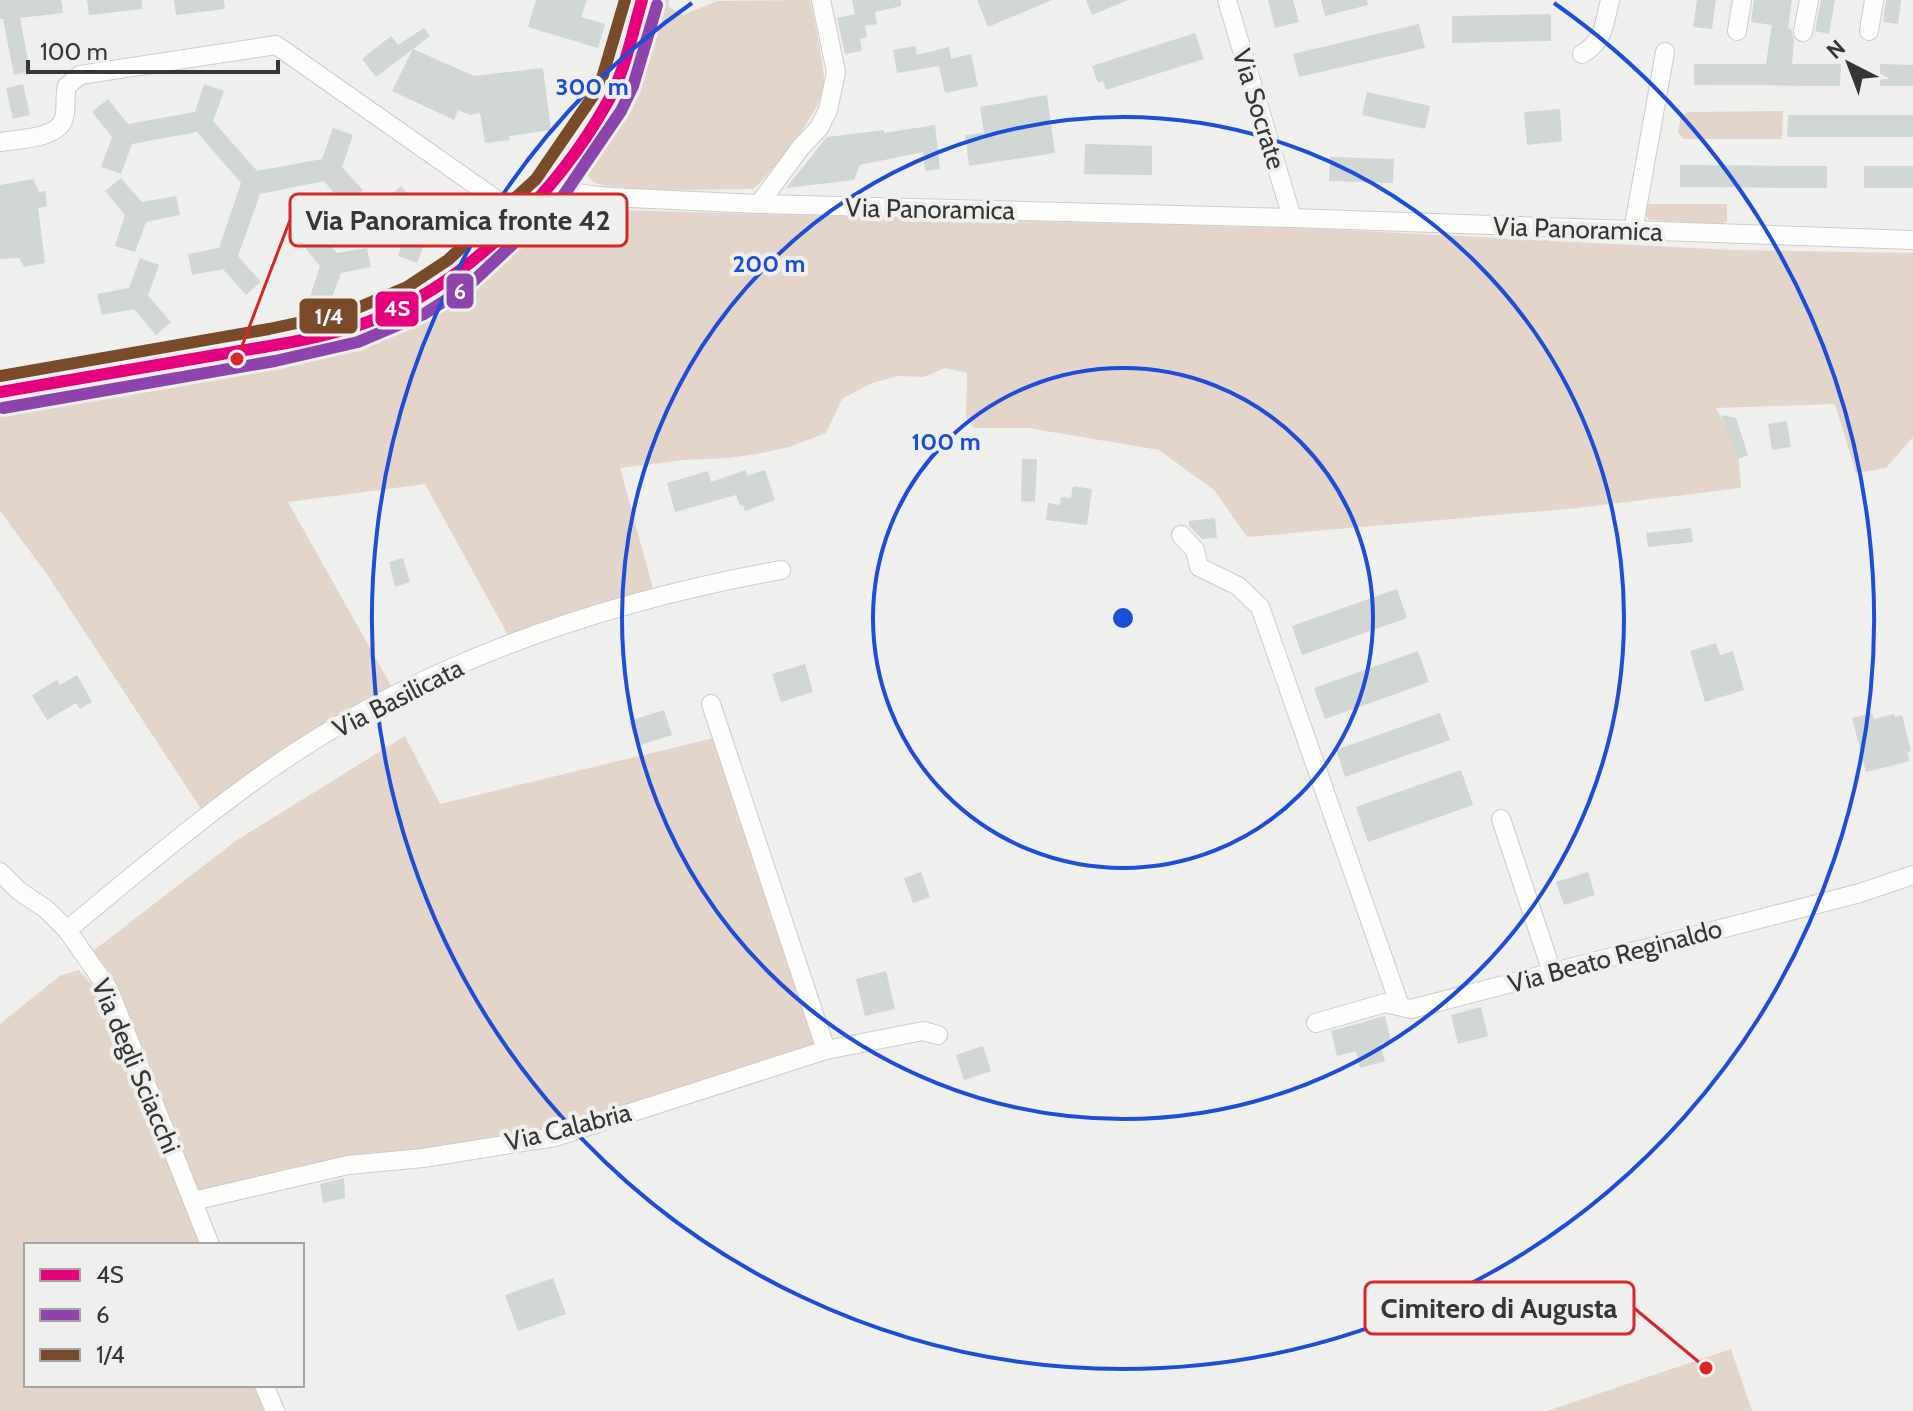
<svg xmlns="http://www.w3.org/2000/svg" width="1913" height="1411" font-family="Cabin,sans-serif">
<rect width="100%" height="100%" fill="#efefee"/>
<g fill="#e3d5c9">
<path d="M659,0H669V7L683,15L717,1L810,0C814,19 826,71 824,87C821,111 771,174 753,189C726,189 612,193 594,182C588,178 586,172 584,166L620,107Z"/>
<path d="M1783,111L1782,139H1683L1678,132L1681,116L1689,112Z"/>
<path d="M1646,204H1727V221L1722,224L1649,220L1645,214Z"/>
<path d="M577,209L1323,229L1731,250L1913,253V437L1886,468L1856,473L1835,404L1716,408L1738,450L1741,488L1577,508L1247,537L1214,490L1159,450L1028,428H974L966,418L967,373L945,368L924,377L898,376L872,383L842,399L826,433L789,447L762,453L729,458L684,460L620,468L654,592L509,637L425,484L288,502L393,689L203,812L46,573L0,511V407L268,356L374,330L411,315L468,282L536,221L564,210Z"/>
<path d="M405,736L440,804L714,738L817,1040L815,1044L559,1131L197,1193L106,967L93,951L237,840Z"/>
<path d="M79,970L104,999L201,1245H26V1385H257L267,1411H0V1024L61,975Z"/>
<path d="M1731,1349L1752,1411H1547Z"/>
</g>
<g fill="#d1d7d2">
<path d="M0,0H61L63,13L20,18L30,71L14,75L3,19H0Z"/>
<path d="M87,0H142V9L89,15Z"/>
<path d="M174,0H224L225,9L176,15Z"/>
<path d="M536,0H587L581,17L605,24L598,48L528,27Z"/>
<path d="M852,0H901V6L875,12L877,24L865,26L867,37L860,39L862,51L845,54L837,18L855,14Z"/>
<path d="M977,0H1052L988,27Z"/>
<path d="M1086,0H1128L1092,15Z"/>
<path d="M1268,0H1293L1299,22L1275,28Z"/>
<path d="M1321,0H1367L1368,5L1325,16Z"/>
<path d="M1697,0H1716L1712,29L1693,27Z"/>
<path d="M1754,0H1792L1788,28L1791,29L1794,40L1792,64H1841L1840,86L1694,85V64H1766L1772,25L1751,22Z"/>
<path d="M1821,0H1835L1829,34L1815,31Z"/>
<path d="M1886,0H1901L1898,24L1883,22Z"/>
<path d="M1551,14V41L1452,43V16Z"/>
<path d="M1419,24L1425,48L1299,77L1293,54Z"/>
<path d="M424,28L430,36L413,49L474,76L543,68L551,130L509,136L510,140L485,143L480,113L470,115L458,110L454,120L392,91L413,49L376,77L362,59L391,36L398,45Z"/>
<path d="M1195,33L1204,59L1106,90L1103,81L1098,83L1092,66Z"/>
<path d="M915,46L917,55L949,47L951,59L971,54L978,86L945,93L939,66L897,73L893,50Z"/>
<path d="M1880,64L1913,65V86H1880Z"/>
<path d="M23,84L30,115L13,119L6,88Z"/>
<path d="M204,84L224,91L213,121L257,171L322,159L333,128L353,135L342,167L363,190L345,206L324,181L260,194L238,256L261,282L246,295L223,269L192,275L188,254L219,248L241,183L197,132L132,144L121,174L101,167L112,137L92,112L108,99L128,124L195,112Z"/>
<path d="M1367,92L1430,106L1425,129L1362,115Z"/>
<path d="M1047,95L1055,153L969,166L965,135L984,133L980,107Z"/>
<path d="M1560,109L1562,141L1527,145L1524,112Z"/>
<path d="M1788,115H1913V137H1787Z"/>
<path d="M935,125L940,169L925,171L923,152L860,165L854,180L786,188L827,137L884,130V133Z"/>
<path d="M1085,144L1152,146V175L1084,174Z"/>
<path d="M1330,157L1394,159L1393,183L1329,181Z"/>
<path d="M1680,165L1827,166V188L1680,187Z"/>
<rect x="1864" y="166" width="49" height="22"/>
<path d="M121,178L142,202L176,196L180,215L146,222L135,252L115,246L125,215L105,191Z"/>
<path d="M33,179L39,192L45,191L47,206L38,208L45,263L24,267L19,258L0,259V185Z"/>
<path d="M401,186L424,213L456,207L460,228L428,234L417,263L398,256L409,226L386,199Z"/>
<path d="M313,225L337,253L367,248L371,267L341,273L330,303L310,297L320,266L298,239Z"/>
<path d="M140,258L159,265L148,296L171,322L156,335L134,309L102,315L97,294L129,288Z"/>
<path d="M1721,415L1736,418L1748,455L1738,459Z"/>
<path d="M1787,421L1791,447L1772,450L1768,424Z"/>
<path d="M1022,459H1037L1035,502L1021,501Z"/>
<path d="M746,470L747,476L765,470L775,500L745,511L743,505L740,506L736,495L675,512L667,483L708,471L711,482Z"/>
<path d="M1073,486L1092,489L1087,525L1046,520L1048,503L1060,505L1061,497L1071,498Z"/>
<path d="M1215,518L1217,538L1202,539L1189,526V521Z"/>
<path d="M1691,528L1693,542L1648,547L1646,533Z"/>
<path d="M403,558L410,582L395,587L389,562Z"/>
<path d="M1397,589L1407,618L1302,655L1292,626Z"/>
<path d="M1716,643L1720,655L1733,651L1744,690L1705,702L1690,651Z"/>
<path d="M1418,651L1429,682L1325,719L1314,688Z"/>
<path d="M805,664L813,692L781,702L772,674Z"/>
<path d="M77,675L92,702L80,709L76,703L47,720L32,695L57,680L60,685Z"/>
<path d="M664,710L672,735L637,746L629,721Z"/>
<path d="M1440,713L1450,740L1345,777L1336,750Z"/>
<path d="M1872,713L1874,719L1894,714L1895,717L1902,715L1911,751L1907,752L1910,761L1866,772L1852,718Z"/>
<path d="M1461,770L1473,805L1368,842L1356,807Z"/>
<path d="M921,872L930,897L913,903L904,878Z"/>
<path d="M1588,872L1595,895L1564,905L1556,882Z"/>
<path d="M886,971L895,1009L865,1016L856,979Z"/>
<path d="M1481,1007L1488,1036L1458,1044L1451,1015Z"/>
<path d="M1385,1016L1391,1041L1380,1044L1385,1061L1360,1068L1356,1051L1337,1056L1331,1031Z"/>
<path d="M983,1046L991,1071L964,1080L956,1055Z"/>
<path d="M344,1178L345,1198L323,1203L320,1184Z"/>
<path d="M553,1278L566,1314L518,1331L505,1295Z"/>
</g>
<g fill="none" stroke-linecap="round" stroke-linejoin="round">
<defs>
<g id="minor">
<path d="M1227,0L1292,218"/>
<path d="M1737,31L1742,0"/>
<path d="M1869,31L1874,0"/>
<path d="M1803,32L1809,0"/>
<path d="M1582,54C1605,40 1604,24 1610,0"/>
<path d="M0,142C17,139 59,139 64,118C67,108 64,97 67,86L80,75L276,45L521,217"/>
<path d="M548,190L609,197L759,204L1292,218L1913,240"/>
<path d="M759,204L801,147L819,128L828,110L836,72L821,0"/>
<path d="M1633,231L1665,52"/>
<path d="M0,392L272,345L353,327L415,301L458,273L548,190L607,104L618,81L642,0"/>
<path d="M1181,535L1195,550L1199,567L1238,586L1260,607L1400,1006"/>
<path d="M711,704L826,1050"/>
<path d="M1501,819L1552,972"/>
<path d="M0,872L19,891L46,909L67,930L109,990L210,1245"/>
<path d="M67,930C140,870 212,808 291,755C438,658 609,601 781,570"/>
<path d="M1316,1023L1385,1003L1411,1009L1860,893L1913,875"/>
<path d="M193,1201L348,1165L423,1158L555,1137L826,1050L923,1031L938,1035"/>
<path d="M264,1385L275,1411"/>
</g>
</defs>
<use href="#minor" stroke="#cbcccb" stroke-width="20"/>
<use href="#minor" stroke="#fdfdfc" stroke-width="18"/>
<defs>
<path id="bus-1" d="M0,392C72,380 144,367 216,355C261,347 309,341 353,327C456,295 555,196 607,103C625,72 632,34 642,0"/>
<path id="bus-2" d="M3,408L275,361L358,342L424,314L468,286L561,199L621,111L633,86L657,5"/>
<path id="bus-3" d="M0,376L269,329L348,312L407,287L448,260L536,179L593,96L603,75L625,0"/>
</defs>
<use href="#bus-1" stroke="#eff0ed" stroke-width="18"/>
<use href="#bus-2" stroke="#eff0ed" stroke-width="18"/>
<use href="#bus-3" stroke="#eff0ed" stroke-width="18"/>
<use href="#bus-1" stroke="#e5007d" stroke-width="12"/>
<use href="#bus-2" stroke="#8e44ad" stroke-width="12"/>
<use href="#bus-3" stroke="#7a4b2a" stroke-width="12"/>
</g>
<g fill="none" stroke="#1d4ed8" stroke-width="4">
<circle cx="1123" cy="618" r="250"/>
<circle cx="1123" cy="618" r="501"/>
<path d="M1554 3A751 751 0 1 1 692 3"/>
</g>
<g text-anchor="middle" stroke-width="8" stroke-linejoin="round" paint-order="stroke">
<g font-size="26" fill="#363635" stroke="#eff0ed">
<text transform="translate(1259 109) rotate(73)" y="9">Via Socrate</text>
<text transform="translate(930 209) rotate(1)" y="9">Via Panoramica</text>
<text transform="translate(1578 229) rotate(2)" y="9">Via Panoramica</text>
<text transform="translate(398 698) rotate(-27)" y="9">Via Basilicata</text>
<text transform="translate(1615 956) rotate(-15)" y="9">Via Beato Reginaldo</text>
<text transform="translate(136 1066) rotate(67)" y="9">Via degli Sciacchi</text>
<text transform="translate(568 1127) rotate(-14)" y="9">Via Calabria</text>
</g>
</g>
<circle cx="1123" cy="618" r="12" fill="#1d4ed8" stroke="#eff0ed" stroke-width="4"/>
<g font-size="24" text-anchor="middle" font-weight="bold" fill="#1d4ed8" stroke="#eff0ed" stroke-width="8" stroke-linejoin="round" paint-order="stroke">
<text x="592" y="95">300 m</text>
<text x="769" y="272">200 m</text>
<text x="946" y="450">100 m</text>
</g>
<path fill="none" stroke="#d62828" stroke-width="3" d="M237 359L290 220M1706 1368L1634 1308"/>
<g fill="#d62828" stroke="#eff0ed" stroke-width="3">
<circle cx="237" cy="359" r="8"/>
<circle cx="1706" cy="1368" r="8"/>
</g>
<g fill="#eff0ed" stroke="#d62828" stroke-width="3">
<rect x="290" y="194" width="337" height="52" rx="8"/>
<rect x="1365" y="1282" width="269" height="52" rx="8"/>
</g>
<g font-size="28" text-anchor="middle" font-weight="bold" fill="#363635">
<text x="458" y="230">Via Panoramica fronte 42</text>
<text x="1499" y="1318">Cimitero di Augusta</text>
</g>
<g stroke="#eff0ed" stroke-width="3">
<rect x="445" y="272" width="30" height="38" rx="8" fill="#8e44ad"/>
<rect x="374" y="290" width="46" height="38" rx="8" fill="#e5007d"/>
<rect x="298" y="297" width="61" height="38" rx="8" fill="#7a4b2a"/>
</g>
<g font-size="22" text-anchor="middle" font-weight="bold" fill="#fff">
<text x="460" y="299">6</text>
<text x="397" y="316">4S</text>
<text x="329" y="324">1/4</text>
</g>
<rect x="24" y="1243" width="280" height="144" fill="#eff0ed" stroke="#a5a6a3" stroke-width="2"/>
<rect x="40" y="1269" width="40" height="12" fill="#e5007d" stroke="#a5a6a3" stroke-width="2"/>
<text x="96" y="1283" font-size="24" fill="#363635">4S</text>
<rect x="40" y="1309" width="40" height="12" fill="#8e44ad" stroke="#a5a6a3" stroke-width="2"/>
<text x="96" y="1323" font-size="24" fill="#363635">6</text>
<rect x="40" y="1349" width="40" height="12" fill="#7a4b2a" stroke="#a5a6a3" stroke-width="2"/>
<text x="96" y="1363" font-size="24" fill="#363635">1/4</text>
<g transform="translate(1849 64) rotate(318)" stroke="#eff0ed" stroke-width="6" paint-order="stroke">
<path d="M0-6L14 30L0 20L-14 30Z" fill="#363635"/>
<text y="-12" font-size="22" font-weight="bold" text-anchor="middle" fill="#363635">N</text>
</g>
<path d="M28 60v12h250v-12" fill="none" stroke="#363635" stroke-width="4"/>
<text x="40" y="60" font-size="24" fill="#363635" stroke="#eff0ed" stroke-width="6" paint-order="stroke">100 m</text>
</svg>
